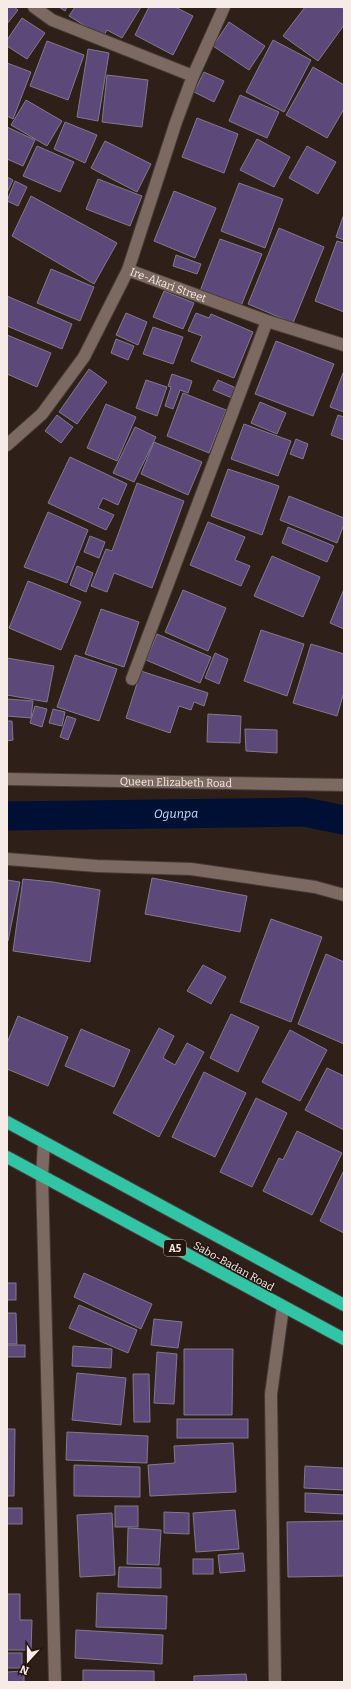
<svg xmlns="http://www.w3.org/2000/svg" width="351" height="1689" font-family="Bitter,serif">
<rect width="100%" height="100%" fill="#2e1f18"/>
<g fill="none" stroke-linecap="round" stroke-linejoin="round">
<path stroke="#000f34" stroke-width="29" id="s1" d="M7,816L304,812L344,820"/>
</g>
<g fill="#5d4979" stroke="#807a8c">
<path d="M7,7H14L18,10L7,24Z"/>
<path d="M59,7H67L65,11Z"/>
<path d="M75,7H141L122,38L107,30L103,37L69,16Z"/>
<path d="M149,7H175L193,16L173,55L135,35Z"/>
<path d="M305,7H341L344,9V25L318,61L283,36Z"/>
<path d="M22,18L45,33L27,59L7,46V40Z"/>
<path d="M229,22L265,46L249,70L213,46Z"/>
<path d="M273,40L311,60L284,112L246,92Z"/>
<path d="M47,41L84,55L68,100L30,86Z"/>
<path d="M88,49L109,53L98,121L77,117Z"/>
<path d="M7,63L31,72L13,119L7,116Z"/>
<path d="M313,67L344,85V109L327,138L286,115Z"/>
<path d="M204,72L224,81L214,102L194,92Z"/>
<path d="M107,75L148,80L142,127L102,122Z"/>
<path d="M240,95L279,112L267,138L229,121Z"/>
<path d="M26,100L62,121L47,146L11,125Z"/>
<path d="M197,118L238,134L224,173L182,157Z"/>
<path d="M65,122L97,135L85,163L54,149Z"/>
<path d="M7,127L35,140L23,166L7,159Z"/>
<path d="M257,139L290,157L274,187L240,170Z"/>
<path d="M105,141L151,164L137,192L91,168Z"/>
<path d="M37,146L74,162L60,192L23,176Z"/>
<path d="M307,146L336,162L318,194L289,178Z"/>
<path d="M7,177L13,180L7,193Z"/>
<path d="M98,179L142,196L130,226L86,209Z"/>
<path d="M15,181L27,187L18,206L7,201Z"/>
<path d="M239,183L283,199L265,248L221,231Z"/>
<path d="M174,191L216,208L195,258L154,241Z"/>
<path d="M31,196L117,243L94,284L12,236Z"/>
<path d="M344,214V240L336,237Z"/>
<path d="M279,228L324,247L293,323L248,304Z"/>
<path d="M220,239L262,254L241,306L200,291Z"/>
<path d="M337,241L344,243V312L315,301Z"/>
<path d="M176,255L201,264L197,274L173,266Z"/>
<path d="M51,269L94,287L80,321L37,303Z"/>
<path d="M164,291L194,303L183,329L153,317Z"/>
<path d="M7,296L72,324L62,349L7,326Z"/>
<path d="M126,313L147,322L138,345L116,335Z"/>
<path d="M196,313L209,318L211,314L253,332L234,378L191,361L202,336L188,331Z"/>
<path d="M153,327L183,337L173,364L143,354Z"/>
<path d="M7,335L51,353L37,387L7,374Z"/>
<path d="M116,339L134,346L128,360L111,353Z"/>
<path d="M276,341L334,364L313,416L255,394Z"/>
<path d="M89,369L107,382L77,424L59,412Z"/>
<path d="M343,373H344V412L330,407Z"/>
<path d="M172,374L192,381L188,393L180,390L173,409L165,406L171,387L168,386Z"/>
<path d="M146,380L167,387L157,416L136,408Z"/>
<path d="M218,380L236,388L232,398L213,390Z"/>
<path d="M183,393L226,410L209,453L167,436Z"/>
<path d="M260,402L286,413L277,434L251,423Z"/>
<path d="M106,404L136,417L117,461L87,448Z"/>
<path d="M57,415L73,427L61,443L45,431Z"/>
<path d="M338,415L344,417V440L331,435Z"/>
<path d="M244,424L291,441L278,476L231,459Z"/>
<path d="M135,427L156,437L134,482L113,473Z"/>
<path d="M296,439L308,444L303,459L290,454Z"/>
<path d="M154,442L202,462L188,495L141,474Z"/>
<path d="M70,457L127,484L118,505L103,498L98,508L114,515L106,530L48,503Z"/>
<path d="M228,469L279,486L262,535L211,516Z"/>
<path d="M137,483L184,501L152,588L114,573L107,592L91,586L106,549L112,551Z"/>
<path d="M289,496L344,518V524L337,543L280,520Z"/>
<path d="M48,512L88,530L67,583L24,567Z"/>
<path d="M208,522L245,537L235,560L250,566L241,586L190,565Z"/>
<path d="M288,527L334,546L327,562L282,543Z"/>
<path d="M90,536L105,542L99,558L84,552Z"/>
<path d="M272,556L320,577L303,617L254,596Z"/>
<path d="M77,566L93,573L86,592L70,585Z"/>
<path d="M28,581L81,602L61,650L9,628Z"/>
<path d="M344,589V629L330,623Z"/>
<path d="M183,590L226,608L208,651L165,632Z"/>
<path d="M101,609L139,622L124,667L85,654Z"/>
<path d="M261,630L304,644L287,696L244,681Z"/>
<path d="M157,634L211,657L200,683L146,660Z"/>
<path d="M311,644L344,654V692L337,716L293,703Z"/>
<path d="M215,653L228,659L219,684L205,678Z"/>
<path d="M75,655L117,669L99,721L57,707Z"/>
<path d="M7,658L54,666L47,702L7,695Z"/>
<path d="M141,671L208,693L204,706L194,702L191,710L179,706L170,733L126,718Z"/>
<path d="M7,699L33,701L31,718L7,716Z"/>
<path d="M35,706L47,709L42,727L30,723Z"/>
<path d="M53,709L65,712L62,726L49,723Z"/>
<path d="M208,714L241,716L240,743L207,742Z"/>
<path d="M67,716L76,719L68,740L60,737Z"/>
<path d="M7,721H12L13,740L7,741Z"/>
<path d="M245,729L277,730V753L246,751Z"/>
<path d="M152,878L247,896L240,932L145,914Z"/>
<path d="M23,879L53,882L100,890L90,962L13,951Z"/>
<path d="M7,880L20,882L8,941H7Z"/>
<path d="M271,919L322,937L291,1022L240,1002Z"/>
<path d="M326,954L344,962V1044L298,1024Z"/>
<path d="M203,965L226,977L211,1004L187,991Z"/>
<path d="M231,1014L259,1027L238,1072L210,1058Z"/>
<path d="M18,1016L68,1037L48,1086L7,1069V1043Z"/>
<path d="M159,1028L174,1036L163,1058L175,1065L187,1043L204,1052L159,1137L113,1113Z"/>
<path d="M81,1029L130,1050L114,1087L65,1066Z"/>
<path d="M290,1030L327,1050L300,1101L262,1082Z"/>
<path d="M327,1068L344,1076V1130L305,1110Z"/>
<path d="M204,1072L246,1093L215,1157L172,1137Z"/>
<path d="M256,1098L287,1113L252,1187L220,1172Z"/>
<path d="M297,1131L342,1153L312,1215L263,1191L279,1158L283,1160Z"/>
<path d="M344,1170V1233L320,1221Z"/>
<path d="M84,1273L152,1304L141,1329L74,1297Z"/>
<rect x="7" y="1283" width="9" height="17"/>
<path d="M79,1305L137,1330L128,1353L69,1328Z"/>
<path d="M7,1313H16L17,1344H7Z"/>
<path d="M154,1319L182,1322L178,1348L151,1345Z"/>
<rect x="7" y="1345" width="18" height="12"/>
<path d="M73,1346L112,1349L111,1368L72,1366Z"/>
<path d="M184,1349H233L232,1415H184Z"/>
<path d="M157,1352L177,1354L174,1404L154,1403Z"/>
<path d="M77,1373L126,1378L121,1425L72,1420Z"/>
<path d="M133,1374H149L150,1422H134Z"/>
<rect x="177" y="1419" width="71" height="19"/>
<path d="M7,1429H15L14,1496H7Z"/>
<path d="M67,1432L148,1436L147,1463L66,1460Z"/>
<path d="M233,1443L236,1492L150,1496L148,1465L175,1463L174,1446Z"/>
<path d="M74,1465L140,1467V1497L74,1496Z"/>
<path d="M305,1466L344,1468V1490L304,1488Z"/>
<path d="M305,1493L344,1495V1514L305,1512Z"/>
<rect x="115" y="1506" width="23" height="21"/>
<rect x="7" y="1508" width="15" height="16"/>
<path d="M235,1510L239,1549L196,1552L193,1513Z"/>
<path d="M164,1512L189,1513V1534L164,1533Z"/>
<path d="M112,1513L115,1575L80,1577L77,1515Z"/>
<path d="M344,1521V1576L288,1577L287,1522Z"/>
<path d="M128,1528L161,1530L159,1565L127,1564Z"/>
<path d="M243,1553L245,1571L220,1573L218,1555Z"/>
<rect x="193" y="1559" width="20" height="15"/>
<path d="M119,1567L161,1568V1588L118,1587Z"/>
<path d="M97,1593L167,1596L166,1629L96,1627Z"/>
<path d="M7,1594H20V1620H32L31,1650H7Z"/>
<path d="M76,1630L163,1635L162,1664L75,1658Z"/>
<rect x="7" y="1653" width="15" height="15"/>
<path d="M83,1670L154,1671V1682H83Z"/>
<path d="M24,1671V1682H7V1672Z"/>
<path d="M246,1674L247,1682H194V1676Z"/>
</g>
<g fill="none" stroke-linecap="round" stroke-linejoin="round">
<defs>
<g id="minor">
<path d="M34,7L52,20L193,76"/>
<path d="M128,270L176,122L193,76L224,7"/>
<path id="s2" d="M7,445L42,414L84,357L128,270L267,321L344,345"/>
<path d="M132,679L267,321"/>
<path id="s3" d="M7,779L344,785"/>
<path d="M7,859L97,866L191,869L315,887L344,895"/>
<path d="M44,1143L42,1176L55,1682"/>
<path d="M275,1682L271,1394L283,1307"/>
</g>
<g id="highway">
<path d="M7,1122L344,1305"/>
<path d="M7,1157L344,1339"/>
</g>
</defs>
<use href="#minor" stroke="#473a36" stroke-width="14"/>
<use href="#highway" stroke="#473a36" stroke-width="14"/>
<use href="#minor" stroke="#7c6961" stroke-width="12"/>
<use href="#highway" stroke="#32c5a5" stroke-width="12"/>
</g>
<g text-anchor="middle" stroke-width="3" stroke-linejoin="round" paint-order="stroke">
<rect fill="#24150f" stroke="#b7aba6" stroke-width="1" x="164" y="1240" width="22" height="16" rx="3"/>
<g font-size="10" font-weight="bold" fill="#f6ebe6">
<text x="175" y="1252">A5</text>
</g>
<g font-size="11" fill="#f6ebe6" stroke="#24150f">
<text dy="4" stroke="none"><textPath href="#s2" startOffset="258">Ire-Akari Street</textPath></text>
<text dy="4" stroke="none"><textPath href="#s3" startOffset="169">Queen Elizabeth Road</textPath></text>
<text transform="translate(234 1266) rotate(29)" y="4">Sabo-Badan Road</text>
</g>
<g font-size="12" font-style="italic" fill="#cfe2fe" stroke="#24150f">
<text dy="4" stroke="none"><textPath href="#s1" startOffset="169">Ogunpa</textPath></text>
</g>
</g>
<rect width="351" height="1689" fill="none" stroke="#f6ebe6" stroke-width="16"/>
<g transform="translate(28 1661) rotate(201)" stroke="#24150f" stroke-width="3" paint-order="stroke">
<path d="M0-3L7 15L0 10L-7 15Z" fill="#f6ebe6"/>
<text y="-6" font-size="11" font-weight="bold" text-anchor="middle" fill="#f6ebe6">N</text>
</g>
</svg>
